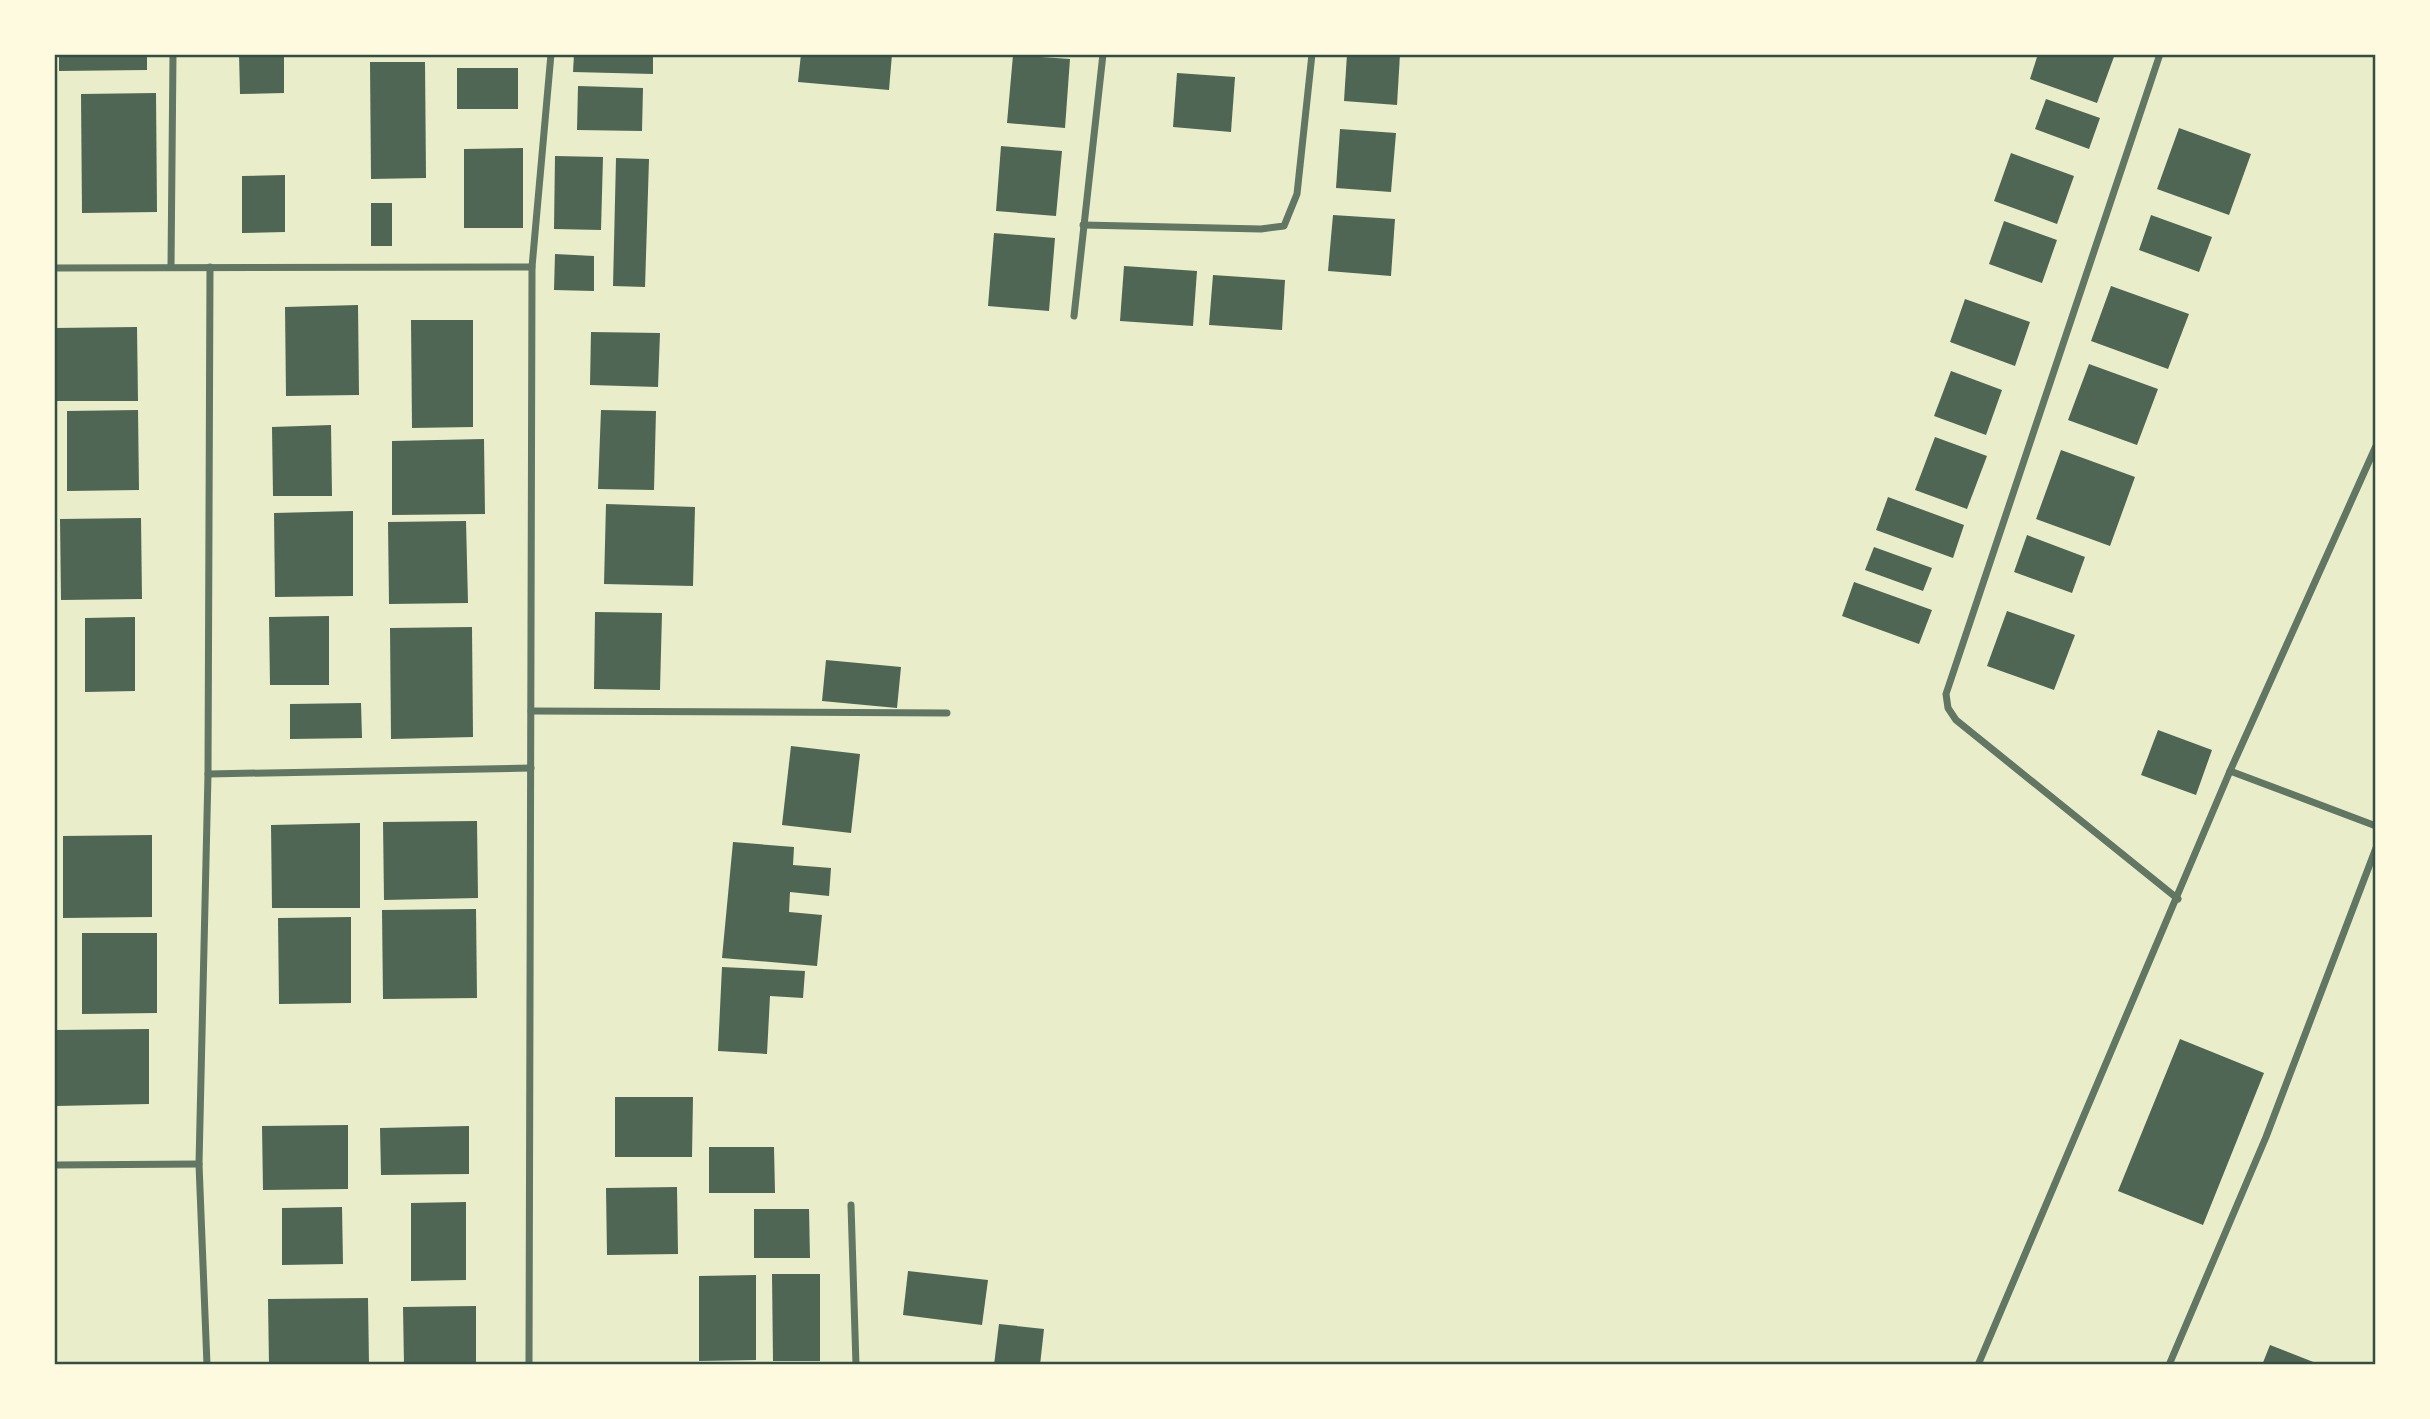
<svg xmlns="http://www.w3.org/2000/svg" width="2430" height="1419" font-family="Figtree,sans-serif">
<rect width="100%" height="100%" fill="#e9edc9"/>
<g fill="#4f6655">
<path d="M59,54H147V70L59,71Z"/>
<path d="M239,54H284V93L240,94Z"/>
<path d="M574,54H653V74L573,72Z"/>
<path d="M801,54H892L889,90L798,82Z"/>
<path d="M1347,54H1400L1397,105L1344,101Z"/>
<path d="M2038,54H2115L2097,103L2030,79Z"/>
<path d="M1013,55L1070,59L1065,128L1007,123Z"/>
<path d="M370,62H425L426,178L371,179Z"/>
<rect x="457" y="68" width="61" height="41"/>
<path d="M1177,73L1235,77L1231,132L1173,127Z"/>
<path d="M578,86L643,88L642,131L577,130Z"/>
<path d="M156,93L157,212L82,213L81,94Z"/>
<path d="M2046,99L2100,118L2089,149L2035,129Z"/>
<path d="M2179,128L2251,154L2229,215L2157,189Z"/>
<path d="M1340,129L1396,133L1391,192L1336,188Z"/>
<path d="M1001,146L1062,151L1056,216L996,211Z"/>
<path d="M523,148V228H464V149Z"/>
<path d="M2011,153L2074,176L2057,224L1994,201Z"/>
<path d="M555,156L603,157L601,230L554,229Z"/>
<path d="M616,158L649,159L645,287L613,286Z"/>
<path d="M285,175V232L242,233V176Z"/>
<rect x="371" y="203" width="21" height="43"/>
<path d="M1333,215L1395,219L1391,276L1328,271Z"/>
<path d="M2151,215L2212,237L2199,272L2139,250Z"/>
<path d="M2004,221L2057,240L2042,283L1989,264Z"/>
<path d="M994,233L1055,238L1049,311L988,306Z"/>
<path d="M555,254L594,256V291L554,290Z"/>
<path d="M1124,266L1197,271L1193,326L1120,321Z"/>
<path d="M1213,275L1285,280L1282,330L1209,325Z"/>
<path d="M2111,286L2189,314L2168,369L2091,341Z"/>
<path d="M1965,299L2030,322L2015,366L1950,342Z"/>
<path d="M358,305L359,395L286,396L285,307Z"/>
<path d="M411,320H473V427L412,428Z"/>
<path d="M137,327L138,401H54V328Z"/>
<path d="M591,332L660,333L658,387L590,385Z"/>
<path d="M2089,364L2158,389L2137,445L2068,420Z"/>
<path d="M1951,371L2002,390L1986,435L1934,416Z"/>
<path d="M138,410L139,490L67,491V411Z"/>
<path d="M601,410L656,411L654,490L598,489Z"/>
<path d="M331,425L332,496H273L272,427Z"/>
<path d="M1935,437L1987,456L1967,509L1915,490Z"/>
<path d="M484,439L485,514L392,515V441Z"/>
<path d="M2061,450L2135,477L2110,546L2036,519Z"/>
<path d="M1888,497L1964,525L1953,558L1876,530Z"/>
<path d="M606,504L695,507L693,586L604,584Z"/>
<path d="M353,511V596L275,597L274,513Z"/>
<path d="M141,518L142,599L61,600L60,519Z"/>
<path d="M466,521L468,603L389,604L388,522Z"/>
<path d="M2027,535L2085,557L2072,593L2014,572Z"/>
<path d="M1874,547L1932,568L1923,591L1865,570Z"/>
<path d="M1854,582L1932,610L1919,644L1842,616Z"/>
<path d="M2007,611L2075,635L2054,690L1987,666Z"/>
<path d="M595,612L662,613L660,690L594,689Z"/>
<path d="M329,616V685H270L269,617Z"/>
<path d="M135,617V691L85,692V618Z"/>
<path d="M472,627L473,737L391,739L390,628Z"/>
<path d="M826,660L901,667L897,708L822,701Z"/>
<path d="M361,703L362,738L290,739V704Z"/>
<path d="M2158,730L2212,750L2196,795L2141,775Z"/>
<path d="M791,746L860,754L851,833L782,825Z"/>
<path d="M477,821L478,898L384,900L383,822Z"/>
<path d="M360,823V908H272L271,825Z"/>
<path d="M152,835V917L63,918V836Z"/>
<path d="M733,842L794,847L793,865L831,868L829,896L790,892L789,912L822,915L817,966L722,958Z"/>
<path d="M476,909L477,998L383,999L382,910Z"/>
<path d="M351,917V1003L279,1004L278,918Z"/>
<path d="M82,933H157V1013L82,1014Z"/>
<path d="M722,967L805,971L803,998L770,996L767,1054L718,1051Z"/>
<path d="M149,1029V1104L56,1106L55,1030Z"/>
<path d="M2180,1039L2264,1073L2203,1225L2118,1191Z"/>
<path d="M615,1097H693L692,1157H615Z"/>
<path d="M348,1125V1189L263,1190L262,1126Z"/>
<path d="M469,1126V1174L381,1175L380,1128Z"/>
<path d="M709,1147H774L775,1193H709Z"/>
<path d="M677,1187L678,1254L607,1255L606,1188Z"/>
<path d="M466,1202V1280L411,1281V1203Z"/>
<path d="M342,1207L343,1264L282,1265V1208Z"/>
<path d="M754,1209H809L810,1258H754Z"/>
<path d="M908,1271L988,1280L982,1325L903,1315Z"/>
<path d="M772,1274H820V1361H773Z"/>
<path d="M756,1275V1360L699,1361V1276Z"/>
<path d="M368,1298L369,1365H269L268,1299Z"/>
<path d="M476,1306V1365H404L403,1307Z"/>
<path d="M999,1324L1044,1329L1040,1365H994Z"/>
<path d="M2270,1345L2321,1365H2262Z"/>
</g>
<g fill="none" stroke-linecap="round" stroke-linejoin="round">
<g stroke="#617663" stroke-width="7">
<path d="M2160,54L1946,694L1948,708L1956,720L2178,899"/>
<path d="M1083,225L1261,229L1284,226L1297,194L1312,54"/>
<path d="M171,267L173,54"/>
<path d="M54,268L532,267"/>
<path d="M1074,316L1103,54"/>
<path d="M531,711L947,713"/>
<path d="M2230,771L2376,826"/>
<path d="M208,774L531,768"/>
<path d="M54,1165L199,1164"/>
<path d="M851,1205L856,1365"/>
<path d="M207,1365L199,1164L208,774L210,267"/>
<path d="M529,1365L532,267L551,54"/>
<path d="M1978,1365L2230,771L2376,446"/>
<path d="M2169,1365L2266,1137L2376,848"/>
</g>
</g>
<rect width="2430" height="1419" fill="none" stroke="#fefae0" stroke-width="112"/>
<rect x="56" y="56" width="2318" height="1307" fill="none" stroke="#344e41" stroke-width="2.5"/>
</svg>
